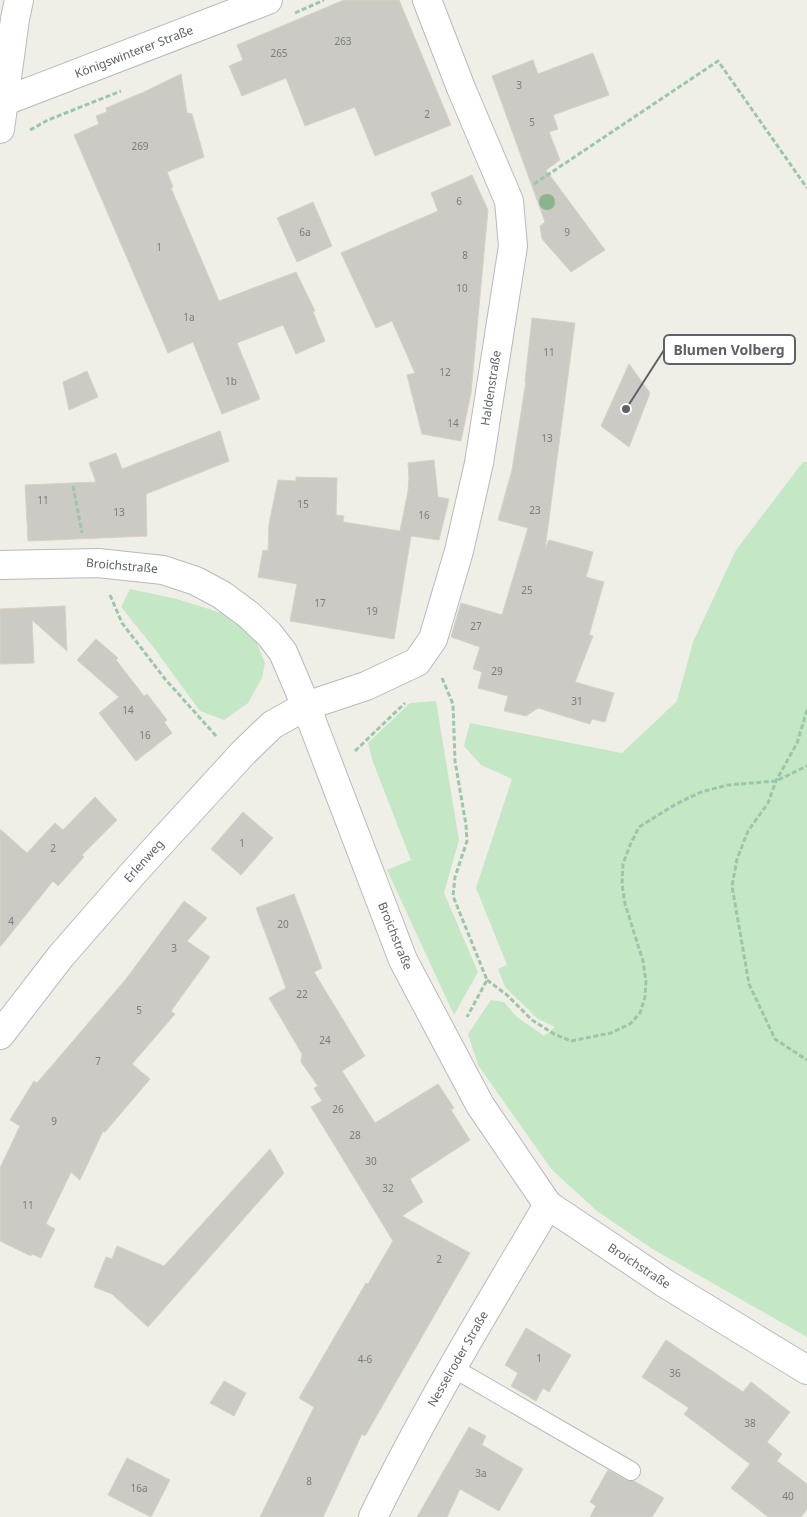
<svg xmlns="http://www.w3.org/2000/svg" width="807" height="1517" font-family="'Noto Sans',sans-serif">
<rect width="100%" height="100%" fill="#f0efe7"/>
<g fill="#c4e7c5">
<path d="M803,462H807V1337L651,1248L597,1211L552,1170L478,1065L468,1034L491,1000L504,1002L517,1017L544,1036L555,1027L538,1019L505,987L498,969L507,965L476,888L512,779L481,765L464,746L470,723L622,753L677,701L693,642L736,550Z"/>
<path d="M130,589L177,599L231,616L256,641L265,663L262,678L248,703L224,720L200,711L154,648L121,607Z"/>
<path d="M436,701L459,840L444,893L478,972L454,1015L387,870L411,860L373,762L368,743L410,703Z"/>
</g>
<g fill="#cccac4" stroke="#d5d1c5">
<path d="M344,0H399L451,125L375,156L355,107L305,126L286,78L242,96L229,66L243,60L237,45Z"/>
<path d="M593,53L609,95L553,115L558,129L549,132L560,160L546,170L605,250L571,272L542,239L540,226L545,222L492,76L533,60L538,74Z"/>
<path d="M181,74L187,113L192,114L204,157L167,172L173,187L171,188L219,301L296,272L315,311L313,312L325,341L296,354L283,325L237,343L260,399L222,414L193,342L168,353L74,135L99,124L96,116L107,112L106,108L144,92Z"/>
<path d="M472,175L488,210L471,393L461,441L422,434L407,375L415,373L392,321L376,328L341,253L438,211L431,193Z"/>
<path d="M313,202L332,246L297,262L277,218Z"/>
<path d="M532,318L575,323L545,549L549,540L593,552L586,577L604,582L589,635L593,636L575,682L614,693L605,722L592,719L590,724L538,708L526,716L504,711L508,696L478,688L482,672L473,669L480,647L451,637L461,603L502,615L528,528L498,520L512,470L526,381H525Z"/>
<path d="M629,364L650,393L629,447L601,426Z"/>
<path d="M87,371L98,397L69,410L63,382Z"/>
<path d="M220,431L229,461L146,494L147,536L28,541L25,485L96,482L89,463L116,453L122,469Z"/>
<path d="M434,460L438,497L449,499L439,540L411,536L394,639L290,621L297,584L258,577L263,550L268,551L269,524L278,480L296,481V477L337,478L336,515L344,516L343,522L400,531L408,491L409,478L408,463Z"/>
<path d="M65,606L67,651L32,620L34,663L0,664V609Z"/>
<path d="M96,639L118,658L116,660L144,696L147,694L167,720L164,722L172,733L136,761L99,713L119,697L77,660Z"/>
<path d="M95,797L117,820L82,855L84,857L58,886L53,881L0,947V829L27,853L55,823L63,830Z"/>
<path d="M243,812L273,838L241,875L211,849Z"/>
<path d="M294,894L322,968L314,972L365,1056L342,1071L375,1123L438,1084L454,1108L451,1110L470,1140L410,1179L423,1202L402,1216L470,1253L365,1436L362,1434L323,1517H260L314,1407L299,1398L366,1283L368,1284L393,1241L311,1107L322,1101L314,1088L318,1086L301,1062L302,1054L269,998L286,988L256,908Z"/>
<path d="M184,901L207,918L187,941L210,957L171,1011L175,1014L132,1064L150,1079L105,1132L103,1131L80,1180L71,1172L46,1224L55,1229L41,1258L32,1254L31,1256L0,1241V1168L20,1126L10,1120L34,1081L37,1083L126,979Z"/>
<path d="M270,1149L284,1173L148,1327L112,1294L94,1287L106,1257L112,1259L117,1246L164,1266Z"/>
<path d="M526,1328L571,1355L549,1392L543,1388L536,1401L511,1386L518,1373L505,1365Z"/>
<path d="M666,1340L743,1392L751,1382L790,1412L767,1442L782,1454L777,1461L807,1484V1509L801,1517H768L731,1488L750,1464L684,1414L689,1408L642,1377Z"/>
<path d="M224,1381L246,1393L234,1416L210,1403Z"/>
<path d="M469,1427L486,1436L482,1445L523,1469L499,1511L460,1489L447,1517H417Z"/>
<path d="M127,1458L170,1480L151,1517L108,1495Z"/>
<path d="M608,1470L626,1480L634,1481L664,1498L652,1517H590L596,1506L590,1502Z"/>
</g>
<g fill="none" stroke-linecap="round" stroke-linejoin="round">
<defs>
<path id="lane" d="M453,1368L631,1471"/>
<g id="street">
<path d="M0,129L15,19L19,0"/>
<path d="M0,565L98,563L163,570L196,581L222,595L249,615L269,634L283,652L306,706L403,960L480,1105L548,1205L666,1284L807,1370"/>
<path d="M0,1035L61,956L136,870L243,753L272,725L306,706L366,686L417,662L433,639L459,551L479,463L513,246L509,201L461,88L427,0"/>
<path d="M373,1517C425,1410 487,1308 548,1205"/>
</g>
<path id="secondary" d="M0,103L268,0"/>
</defs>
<use href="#lane" stroke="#b7b9bd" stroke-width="20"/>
<use href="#street" stroke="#b7b9bd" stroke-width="30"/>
<use href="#secondary" stroke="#b5b9be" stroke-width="30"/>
<g stroke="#9cc6a9" stroke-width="3" stroke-dasharray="5 2.5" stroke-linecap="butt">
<path d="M295,13L324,0"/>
<path d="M30,130L48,120L121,91"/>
<path d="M534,184L718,61L807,188"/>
<path d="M73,486L82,533"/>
<path d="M110,595L122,623L165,679L217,737"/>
<path d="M442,678L453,704L455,761L466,825L467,841L455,877L453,896L487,980L467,1017"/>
<path d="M807,710L797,743L776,781L768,803L748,831L737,859L732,886L749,984L775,1039L807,1060"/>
<path d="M355,751L405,703"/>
<path d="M487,980L507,995L532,1020L554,1034L571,1041L611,1033L630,1024L640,1013L645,997L646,982L643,961L625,904L622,884L623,864L630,845L639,827L676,804L701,792L728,785L776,781L807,766"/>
</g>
<use href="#lane" stroke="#fff" stroke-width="18"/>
<use href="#street" stroke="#fff" stroke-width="28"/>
<use href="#secondary" stroke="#fff" stroke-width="28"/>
</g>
<circle fill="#8ab58a" cx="547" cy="202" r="8"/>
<g text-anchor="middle" stroke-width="4" stroke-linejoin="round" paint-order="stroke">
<g font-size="10" fill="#7a7c7e">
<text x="343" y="45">263</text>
<text x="279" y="57">265</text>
<text x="519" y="89">3</text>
<text x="427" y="118">2</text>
<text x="532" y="126">5</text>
<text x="140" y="150">269</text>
<text x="459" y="205">6</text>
<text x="305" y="236">6a</text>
<text x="567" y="236">9</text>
<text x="159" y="251">1</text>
<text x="465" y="259">8</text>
<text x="462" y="292">10</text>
<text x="189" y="321">1a</text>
<text x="549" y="356">11</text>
<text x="445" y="376">12</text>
<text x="231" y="385">1b</text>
<text x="453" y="427">14</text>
<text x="547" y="442">13</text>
<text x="43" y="504">11</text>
<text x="303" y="508">15</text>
<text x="535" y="514">23</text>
<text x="119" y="516">13</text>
<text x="424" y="519">16</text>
<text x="527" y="594">25</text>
<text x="320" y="607">17</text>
<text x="372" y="615">19</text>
<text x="476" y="630">27</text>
<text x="497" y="675">29</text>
<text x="577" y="705">31</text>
<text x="128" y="714">14</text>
<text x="145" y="739">16</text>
<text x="242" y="847">1</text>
<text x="53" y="852">2</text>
<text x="11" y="925">4</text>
<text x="283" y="928">20</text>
<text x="174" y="952">3</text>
<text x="302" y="998">22</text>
<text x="139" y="1014">5</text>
<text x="325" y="1044">24</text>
<text x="98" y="1065">7</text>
<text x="338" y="1113">26</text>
<text x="54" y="1125">9</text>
<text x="355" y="1139">28</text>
<text x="371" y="1165">30</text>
<text x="388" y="1192">32</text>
<text x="28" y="1209">11</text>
<text x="439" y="1263">2</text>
<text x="539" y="1362">1</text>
<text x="365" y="1363">4-6</text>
<text x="675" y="1377">36</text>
<text x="750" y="1427">38</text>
<text x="481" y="1477">3a</text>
<text x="309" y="1485">8</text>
<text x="139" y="1492">16a</text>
<text x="788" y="1500">40</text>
</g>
<g font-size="12" fill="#5e6267" stroke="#fff">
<text transform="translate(134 52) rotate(-21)" y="4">Königswinterer Straße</text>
<text transform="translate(491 388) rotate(-81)" y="4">Haldenstraße</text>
<text transform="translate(122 566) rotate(5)" y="4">Broichstraße</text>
<text transform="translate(144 861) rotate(-48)" y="4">Erlenweg</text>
<text transform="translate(395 936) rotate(68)" y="4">Broichstraße</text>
<text transform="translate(639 1266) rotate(33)" y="4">Broichstraße</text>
<text transform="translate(458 1359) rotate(-60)" y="4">Nesselroder Straße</text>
</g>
</g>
<path fill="none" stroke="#5e6267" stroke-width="2" d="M626 409L664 350"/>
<circle fill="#5e6267" stroke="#fff" stroke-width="2" cx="626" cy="409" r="5"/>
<rect fill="#fff" stroke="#5e6267" stroke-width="2" x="664" y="335" width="131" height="29" rx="5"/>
<g font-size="14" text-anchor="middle" font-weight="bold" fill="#5e6267">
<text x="729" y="355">Blumen Volberg</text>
</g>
</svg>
